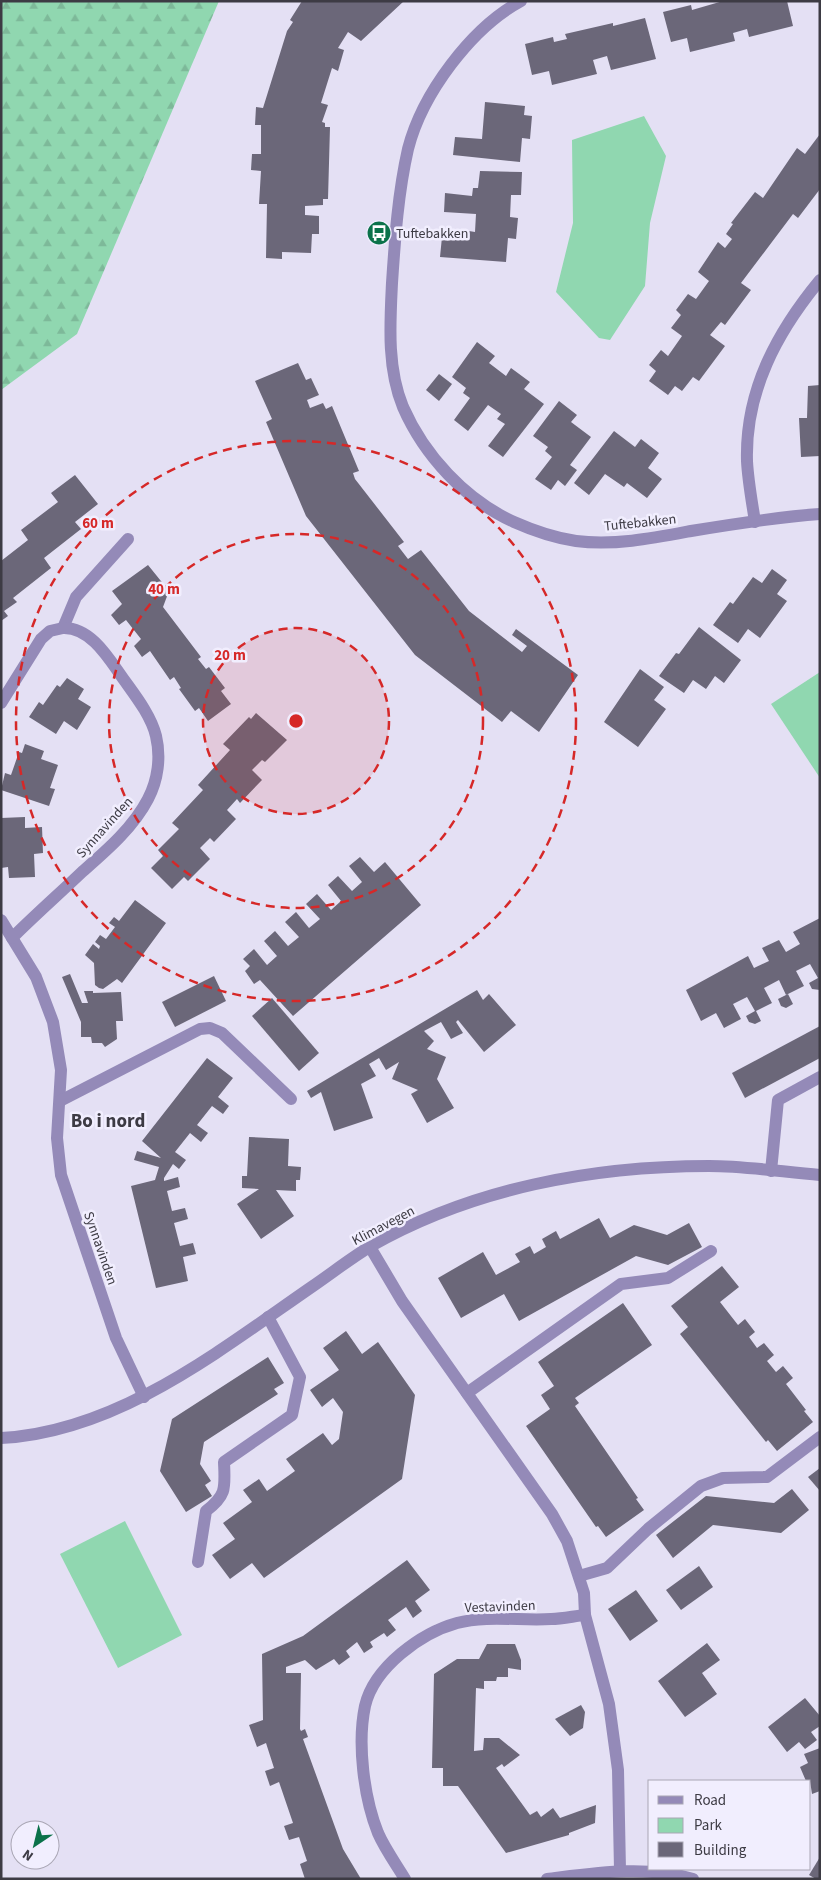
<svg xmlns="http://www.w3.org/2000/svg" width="821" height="1880" font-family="'Source Sans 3',sans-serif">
<defs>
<pattern id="forest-firs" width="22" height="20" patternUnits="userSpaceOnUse" patternTransform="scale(1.25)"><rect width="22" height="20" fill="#90d7b0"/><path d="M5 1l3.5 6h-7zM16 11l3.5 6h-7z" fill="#7db999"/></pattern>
</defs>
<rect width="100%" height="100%" fill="#e4e0f4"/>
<path fill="url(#forest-firs)" d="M1,1H219L77,334L1,390Z"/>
<g fill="#90d7b0">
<path d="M644,116L666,156L650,223L645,286L610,340L599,338L556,292L573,223L572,140Z"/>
<path d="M820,672V778L771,704Z"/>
<path d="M125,1521L182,1635L118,1668L60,1554Z"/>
</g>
<g fill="#6b6779">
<path d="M302,1H404L361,41L348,32L338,48L344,50L338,71L332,68L321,103L328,105L322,122L325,123V127H330L328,199H323V205L305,206V215L319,216V234H312L311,253L282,252V259L266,258L267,204H259L261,171L251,170L252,154H261V125H255L256,107L263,108L287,31L293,22L290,20Z"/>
<path d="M723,1H787L793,26L749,37L747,29L733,33L735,41L690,52L687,38L671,42L663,12L691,5L692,10Z"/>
<path d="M645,18L656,59L611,70L607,56L593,60L597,74L552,85L549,71L532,75L525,44L553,37L554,42L567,39L565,34L613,23V26Z"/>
<path d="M485,102L525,106L524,115L532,116L530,139L522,138L520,162L453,155L455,137L482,139Z"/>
<path d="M820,134V189L798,218L793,214L741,283L751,290L725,325L721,322L710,335L725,346L699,381L693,377L682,391L675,386L668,395L649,381L656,371L649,365L661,350L668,356L682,336L671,328L681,315L676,310L688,294L696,299L709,281L698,272L718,242L725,248L732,239L726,234L733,224L731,223L755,192L763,198L797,148L805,154Z"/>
<path d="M480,171L522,172L521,195H511L510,217L518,218L516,239L508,238L506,262L440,257L442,237L468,239L469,231L475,232L476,214L444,212L445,193L472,196L473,188H478Z"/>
<path d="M477,342L495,356L489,363L506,376L511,368L530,382L524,389L544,404L503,457L488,446L505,424L497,419L501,414L488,405L468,431L454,420L470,398L463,393L466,388L452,377Z"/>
<path d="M298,363L306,380L311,378L319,395L307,400L310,408L323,403L326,409L332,406L359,471L353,473L355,479L404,542L398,546L408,559L421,550L469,611L522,652L527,646L512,635L516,629L578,675L539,732L511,711L502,722L415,655L306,516L266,422L272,419L255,381Z"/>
<path d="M439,374L452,384L439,401L426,390Z"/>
<path d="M820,385V456L801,457L799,418H807L808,386Z"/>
<path d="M559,401L577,415L571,422L591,437L570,465L577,470L565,486L558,480L551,490L535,479L552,457L545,451L548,447L533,436Z"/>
<path d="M614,431L635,447L641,439L659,453L648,468L662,479L647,498L627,483L624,487L605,474L589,495L574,483Z"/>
<path d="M75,475L98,504L75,522L81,529L44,558L51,568L13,598L17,602L4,611L8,616L1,621V561L28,540L21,530L58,502L51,493Z"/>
<path d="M148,565L169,591L163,607L201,657L198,659L206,669L209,667L225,688L221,691L231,704L208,721L199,708L195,711L179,689L181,688L174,677L170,680L150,651L142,657L134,646L141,639L126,620L119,625L111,615L122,604L112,591Z"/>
<path d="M772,569L787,580L777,594L787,601L760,638L748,629L738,643L713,625L730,602L733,604L753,577L762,583Z"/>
<path d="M699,627L741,660L724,683L715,676L706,689L693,680L684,693L659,676L676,653L679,654Z"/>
<path d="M640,669L664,687L654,700L666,709L638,747L604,722Z"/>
<path d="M67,678L84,689L78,699L91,707L77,730L64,721L56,734L29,717L39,702L43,705L57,685L60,687Z"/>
<path d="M256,713L287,740L265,762L262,760L252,770L262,780L240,803L237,799L227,810L236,819L214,842L210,838L200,848L210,859L188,881L184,877L172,889L151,868L163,856L158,850L179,829L172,823L203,790L198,785L230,750L223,744L249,717L251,719Z"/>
<path d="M25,744L44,751L41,759L58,765L50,788L55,789L49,806L1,790L5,773L11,775L19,752L22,753Z"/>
<path d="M25,817V828L42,827L43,853L34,854L35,877L9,878L8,867L1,868V818Z"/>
<path d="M360,857L374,872L385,862L421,905L293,1016L260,980L254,984L245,971L250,966L243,959L254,949L267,965L277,956L264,941L275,931L288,946L299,937L285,922L296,912L309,928L320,919L306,904L317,894L331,910L341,901L328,885L338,876L352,891L362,882L349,866Z"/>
<path d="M135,900L166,923L122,983L117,979L103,989L99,988L95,985L94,963L85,955L93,944L99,949L100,946L95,942L100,935L106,939L115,927L109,923L114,917L119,921Z"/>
<path d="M820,918V990L812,989L809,983L818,978L810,964L796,971L804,986L786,995L779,980L764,988L772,1003L756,1011L761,1021L755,1024L749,1022L746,1016L755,1011L747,997L733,1004L741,1019L724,1028L716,1013L701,1021L686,990L748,956L754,968L769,961L762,948L779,940L786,952L800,944L793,932Z"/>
<path d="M70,974L82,1003H88L84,991H93V993L121,992L123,1021H116L117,1039L105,1047L102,1043H92L91,1037H81V1022L62,977Z"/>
<path d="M214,976L226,1001L175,1027L162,1002Z"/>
<path d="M477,990L483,1000L489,994L516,1025L484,1052L458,1020L456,1022L463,1033L451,1039L441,1022L424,1031L434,1041L427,1049L446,1057L437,1079L454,1108L427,1123L411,1094L418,1090L392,1079L399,1062L386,1070L379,1058L369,1064L376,1076L361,1084L373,1118L334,1131L321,1092L311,1098L307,1091Z"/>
<path d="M788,994L793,1004L786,1008L781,1006L778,999Z"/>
<path d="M272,998L319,1053L299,1071L252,1016Z"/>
<path d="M820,1026V1058L745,1098L732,1073Z"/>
<path d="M207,1058L233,1078L218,1097L229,1106L223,1114L212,1106L197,1125L208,1133L201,1142L190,1133L175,1152L186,1160L179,1169L173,1164L164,1178V1181L178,1177L180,1187L167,1191L172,1211L185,1208L188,1219L174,1223L180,1246L193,1243L196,1254L183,1257L188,1281L156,1288L131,1186L155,1180L159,1167L134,1160L137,1151L161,1158L142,1141Z"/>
<path d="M249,1137L289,1139L288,1166L301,1167L300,1180H296V1191L276,1190L294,1216L261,1239L237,1204L259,1189L242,1188V1176H247Z"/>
<path d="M599,1218L610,1238L634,1225L667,1235L689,1223L702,1247L668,1265L636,1256L519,1321L504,1294L461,1318L438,1278L483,1252L496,1275L520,1262L515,1254L530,1246L534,1254L546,1247L542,1239L556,1231L560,1239Z"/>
<path d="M722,1266L739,1287L720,1302L738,1325L745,1319L755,1332L749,1337L757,1348L764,1343L774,1355L767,1361L776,1372L783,1366L793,1378L786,1384L806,1410L804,1411L813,1422L777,1451L768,1440L766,1442L680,1334L688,1327L671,1306Z"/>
<path d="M623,1303L652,1345L575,1398L579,1403L575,1406L638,1498L636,1499L644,1510L606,1537L598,1526L596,1527L526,1426L550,1409L541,1395L554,1386L538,1362Z"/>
<path d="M346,1331L362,1354L378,1342L415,1395L402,1479L264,1578L252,1563L230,1579L212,1555L235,1539L223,1523L252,1502L243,1490L259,1479L267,1491L295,1471L286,1459L323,1433L332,1445L339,1439L343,1412L333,1398L322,1407L310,1390L339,1370L323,1348Z"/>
<path d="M268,1357L284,1383L274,1389L278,1394L204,1442L200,1464L211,1481L205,1485L212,1496L186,1512L160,1471L172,1419Z"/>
<path d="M820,1468V1491L808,1477Z"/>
<path d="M792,1489L809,1510L781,1533L713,1525L673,1558L656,1535L706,1496L774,1503Z"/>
<path d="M407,1560L430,1590L415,1601L422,1611L413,1618L406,1607L388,1620L396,1630L387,1637L384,1633L370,1642L373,1647L364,1653L357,1642L346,1651L350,1657L339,1665L334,1659L316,1670L305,1660L286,1667V1673H301L300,1729L301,1731L305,1729L308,1737L303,1739L343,1849L361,1879H305L300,1864L307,1861L299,1837L289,1840L284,1826L293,1823L279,1782L270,1786L265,1771L274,1768L266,1743L257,1747L249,1725L263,1720L262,1654L303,1636Z"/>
<path d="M699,1566L713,1587L681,1610L666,1590Z"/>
<path d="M636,1590L658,1621L630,1641L608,1609Z"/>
<path d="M707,1643L720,1660L702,1673L717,1694L685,1717L658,1681Z"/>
<path d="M487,1644H515L521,1660V1670L508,1668V1677H497L496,1681H484V1689L476,1688L474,1751L483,1750L484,1738H499L520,1755L504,1767L502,1764L496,1768L530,1815L537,1811L541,1817L553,1808L560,1818L596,1805L595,1823L569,1833V1835L506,1853L458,1786H443V1768H432L434,1674L457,1659H479Z"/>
<path d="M805,1698L820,1716V1726L811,1732L817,1740L805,1749L799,1742L787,1752L768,1727Z"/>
<path d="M581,1705L585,1712L583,1728L570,1736L555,1719Z"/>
<path d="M820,1748V1791L812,1794L810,1781H806L800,1767L808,1763L804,1754Z"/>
<path d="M820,1857V1879H816L809,1875Z"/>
</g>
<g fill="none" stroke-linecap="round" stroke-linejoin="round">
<g stroke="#948ab8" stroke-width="12">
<path d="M521,1C471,28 422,94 408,149C398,193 395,238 392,283C390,324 387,368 403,407C424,455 465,500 514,522C532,530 555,538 576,541C614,546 654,538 691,531C733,524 777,517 820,514"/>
<path d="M755,522C752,502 748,481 747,461C745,391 777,332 820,280"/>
<path d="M1,703L41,639L50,631L63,628L76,597L128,539"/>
<path d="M1,920L36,977L53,1022L61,1070L57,1138L61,1175L116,1338L144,1397"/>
<path d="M12,938C35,915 59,894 82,872C106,851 133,828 148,799C158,780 161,757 156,736C151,715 134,694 122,677C108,657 90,627 63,628"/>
<path d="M60,1101L200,1029L210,1028L222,1033L291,1099"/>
<path d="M771,1171L778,1100L820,1077"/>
<path d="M370,1247L402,1301L552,1514L567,1541L584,1593L585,1615L609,1704L618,1770L620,1870"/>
<path d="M467,1393L621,1284L668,1278L711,1251"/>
<path d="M1,1438C118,1432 220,1350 313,1286C332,1273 351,1258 371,1246C473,1188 593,1166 709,1166C746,1166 783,1172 820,1175"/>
<path d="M198,1562L206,1511C227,1495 225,1488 224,1462L292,1415L300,1377L268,1317"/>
<path d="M579,1576L607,1568L648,1529L701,1486L723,1478L767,1477L820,1437"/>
<path d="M405,1879C396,1864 385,1849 378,1833C364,1798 357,1744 365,1706C374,1667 421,1633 457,1623C486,1615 522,1621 551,1619C563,1619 574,1616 585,1615"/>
<path d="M547,1879C596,1873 645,1865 693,1879"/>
</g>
</g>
<circle cx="296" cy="721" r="93" fill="#d62828" fill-opacity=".12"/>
<g fill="none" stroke="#d62828" stroke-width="2.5" stroke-dasharray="9 6">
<circle cx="296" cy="721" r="93"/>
<circle cx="296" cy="721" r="187"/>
<circle cx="296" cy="721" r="280"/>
</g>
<defs>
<symbol id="bus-disc" viewBox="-11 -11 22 22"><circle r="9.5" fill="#0b724a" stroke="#f1eefe"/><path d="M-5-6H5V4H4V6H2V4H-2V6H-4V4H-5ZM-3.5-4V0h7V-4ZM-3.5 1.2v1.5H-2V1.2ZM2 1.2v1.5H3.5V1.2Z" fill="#fff"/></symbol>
</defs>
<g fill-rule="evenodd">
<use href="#bus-disc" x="365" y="219" width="28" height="28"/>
</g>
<g text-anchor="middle" stroke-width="5" stroke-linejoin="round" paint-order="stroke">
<g font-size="14" fill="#3d3b44" stroke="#f1eefe" text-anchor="start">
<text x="396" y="238">Tuftebakken</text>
</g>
<g font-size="14" fill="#3d3b44" stroke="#f1eefe">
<text transform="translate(640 522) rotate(-6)" y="5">Tuftebakken</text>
<text transform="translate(104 827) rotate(-48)" y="5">Synnavinden</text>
<text transform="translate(383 1225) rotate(-28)" y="5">Klimavegen</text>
<text transform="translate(101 1248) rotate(71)" y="5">Synnavinden</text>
<text transform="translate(500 1606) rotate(-2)" y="5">Vestavinden</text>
</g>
<g font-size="19" font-weight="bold" fill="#3d3b44" stroke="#f1eefe">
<text x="108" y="1127">Bo i nord</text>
</g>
</g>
<circle cx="296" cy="721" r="8" fill="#d62828" stroke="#f1eefe" stroke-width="2.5"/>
<g font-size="15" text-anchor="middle" font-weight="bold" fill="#d62828" stroke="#f1eefe" stroke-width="5" stroke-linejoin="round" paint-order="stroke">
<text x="98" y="528">60 m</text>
<text x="164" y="594">40 m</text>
<text x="230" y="660">20 m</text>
</g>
<rect width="821" height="1880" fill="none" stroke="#3d3b44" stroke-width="5"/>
<rect x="648" y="1780" width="162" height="90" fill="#f1eefe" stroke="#a9a6b4"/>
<rect x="658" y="1796" width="25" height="8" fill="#948ab8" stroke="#a9a6b4"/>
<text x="694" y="1805" font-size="15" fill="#3d3b44">Road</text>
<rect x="658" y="1818" width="25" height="15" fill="#90d7b0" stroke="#a9a6b4"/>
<text x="694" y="1830" font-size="15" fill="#3d3b44">Park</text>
<rect x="658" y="1842" width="25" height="15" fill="#6b6779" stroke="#a9a6b4"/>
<text x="694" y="1855" font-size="15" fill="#3d3b44">Building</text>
<g transform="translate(35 1845) rotate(215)"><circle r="24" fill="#f1eefe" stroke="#a9a6b4"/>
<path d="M0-4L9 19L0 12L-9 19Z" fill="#0b724a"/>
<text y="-8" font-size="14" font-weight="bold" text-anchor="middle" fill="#3d3b44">N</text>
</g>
</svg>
